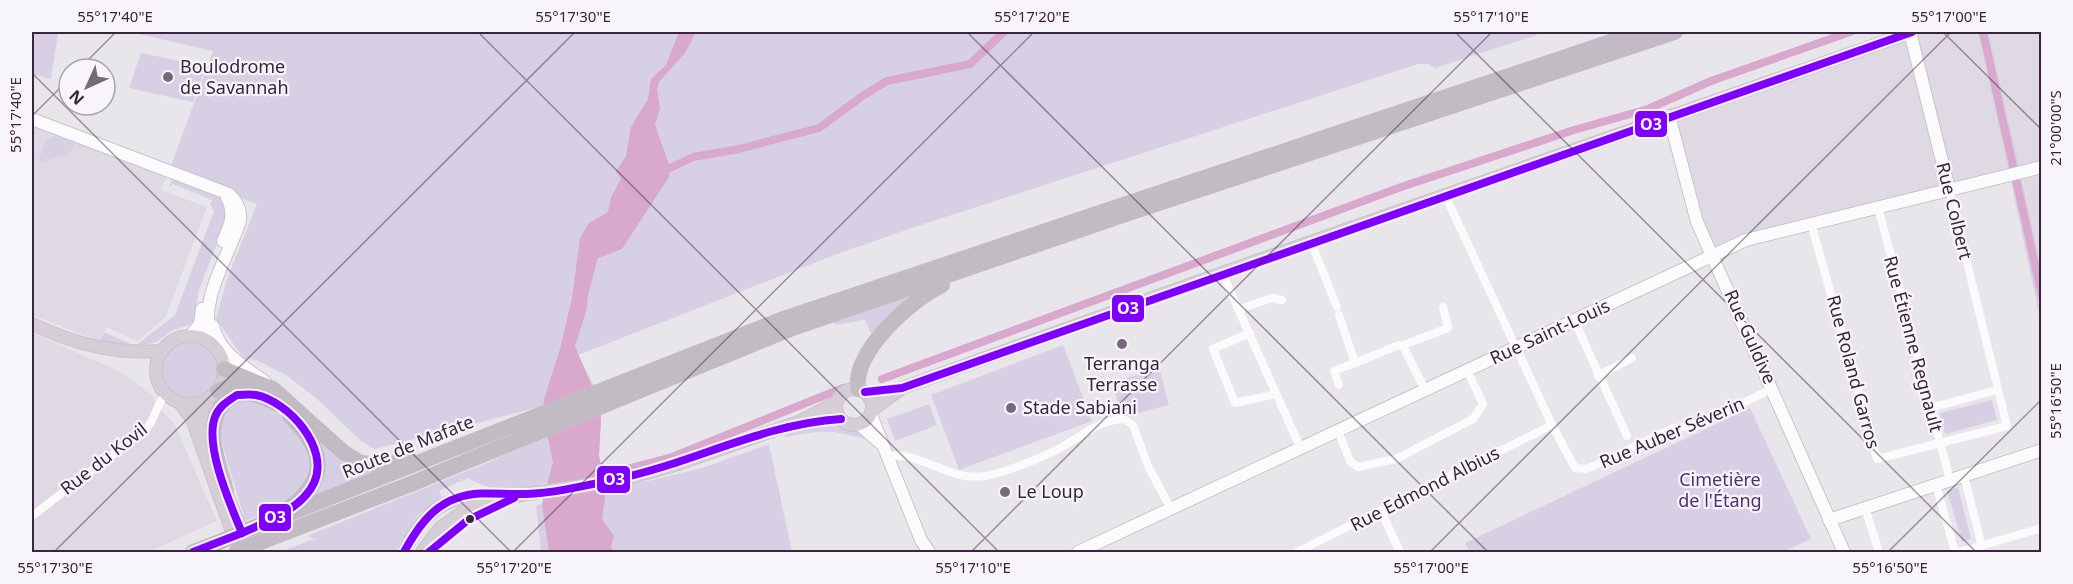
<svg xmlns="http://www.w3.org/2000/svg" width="2073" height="584" font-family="'Noto Sans',sans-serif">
<rect width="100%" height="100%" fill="#e9e6eb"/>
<g fill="#dfd9e3">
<path d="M1912,32H2041V167L1713,255L1669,116Z"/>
<path d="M32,123L169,171L161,190L207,207L166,316L138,341L106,327L100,341L32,315Z"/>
<path d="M2041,175L2042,256L2039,257L2023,179Z"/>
<path d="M32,333L119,371L152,395L156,406L174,423L217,521L148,552H32Z"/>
</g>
<g fill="#d7d0e4">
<path d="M32,32L58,34L51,79L32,74Z"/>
<path d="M129,32H1546L1435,68L1429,64H1418L918,226L837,254L578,355L594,386L601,418L599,455L606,491L702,468L769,444L792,552H541L536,505L542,504L547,483C511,492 501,496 468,478L439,491L443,499L418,515L395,552H279L315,539L307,536L487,463L547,435L543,406L375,449L362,442L316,398L286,375L256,360L244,359L216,319L227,279L257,204L169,171L213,51Z"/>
<path d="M1978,32H1988L2020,170L2013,167L2009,171Z"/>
<path d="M141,53L206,66L193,102L129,88Z"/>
<path d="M55,136L75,143L70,154L42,162L39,160L46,140Z"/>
<path d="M2022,179L2039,256H2041V323L2011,182Z"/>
<path d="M177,180L223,198L230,209L199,290L194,321L187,326L173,330L156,342L134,347L100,341L104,332L135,346L175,315L214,211L210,204L212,200L173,184L168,188L172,181Z"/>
<path d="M906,296L908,300L873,338L865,320L835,325L833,321Z"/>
<circle cx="189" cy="371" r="31"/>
<path d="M1063,345L1092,421L959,470L931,395Z"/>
<path d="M1160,370L1169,405L1122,417L1112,381Z"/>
<path d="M236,399L260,400L281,415L299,432L312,463L310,478L293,502L245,521L218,429L222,416Z"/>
<path d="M1992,400L1997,420L1945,434L1940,413Z"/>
<path d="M929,404L937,425L895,441L887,419Z"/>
<path d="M1750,408L1811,539L1783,552H1470L1465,543Z"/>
<path d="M823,424C841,424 862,429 874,442C833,430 827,429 785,437L784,434Z"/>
<path d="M310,430C327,449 346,473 374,471L376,473L309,499L317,486Z"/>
<path d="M1958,487L1971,539L1962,542L1947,491Z"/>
</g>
<path fill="#d8a8cd" d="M679,32H696L685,53L659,82L657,89L660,108L655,125L669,164V177L622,249L598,258L588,295L586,312L575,346L599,403L601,418L599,455L606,491L602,519L614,536L611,546L613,552H549L542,504L553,462L543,415L544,399L560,349L572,298L580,238L589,223L608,212L611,197L621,179L616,171L626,156L631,127L648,99L651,79L666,65Z"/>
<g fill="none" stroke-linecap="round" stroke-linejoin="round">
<g stroke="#d8a8cd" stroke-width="8">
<path d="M1983,32L2042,296"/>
<path d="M662,172L693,157L739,149L819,128L864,95L887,81L970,64L1004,32"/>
<path d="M882,379L1404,186L1574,130L1648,109L1711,81L1850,32"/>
<path d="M604,475L672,457L843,388"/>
</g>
<defs>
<g id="secondary">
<path d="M1910,32L1949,189"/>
<path d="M1669,116L1697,222L1844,552"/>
<path d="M32,119L229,194C238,203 241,209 240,221C227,261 198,299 211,343"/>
<path d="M223,241C230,226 236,213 227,198"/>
<path d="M213,326C219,353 245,367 265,382"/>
<path d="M190,336L200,324L202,309"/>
<path d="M871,415L921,540L929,552"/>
<path d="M860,425L879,442"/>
<path d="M1829,520L2042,450"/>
<path d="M1078,552L1746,240L2042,167"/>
</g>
<g id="primary">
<path d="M32,324C74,344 114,354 161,351"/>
<circle cx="190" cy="370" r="34"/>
<circle cx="854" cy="407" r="18"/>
<path d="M204,402L201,418L206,436"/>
<path d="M180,403L192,419L236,543"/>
<path d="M873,409L902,388L1222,273L1912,32"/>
<path d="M224,487L245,540"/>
<path d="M404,552C429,500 455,494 509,495"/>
<path d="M422,552L440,528L467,509L522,495L626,479L681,463L801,421L837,402"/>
</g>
<g id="highway">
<path d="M224,369L273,389L343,452L359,462L379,466L409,459"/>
<path d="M858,389C853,351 911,300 942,285"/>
<path d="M218,391L238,382L255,388"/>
<path d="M226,491C219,463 201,424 226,401C243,386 261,396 278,404"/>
<path d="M286,510C329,480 326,451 290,416"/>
<path d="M257,526L786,318L1640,32"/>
<path d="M263,541L411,484L790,329L1129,213L1675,32"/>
<path d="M193,552L217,543"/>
</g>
</defs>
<use href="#secondary" stroke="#c9c3cb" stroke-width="14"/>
<use href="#primary" stroke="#c8c2ca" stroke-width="14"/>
<use href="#highway" stroke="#c8c2ca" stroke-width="16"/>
<g stroke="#fcfbfc" stroke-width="8">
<path d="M1445,195L1552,425L1575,468L1587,469L1673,428L1695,426L1772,389"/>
<path d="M1878,207L1950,480"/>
<path d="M1811,223L1877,459L2007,426L1949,189"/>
<path d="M1311,242L1337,307"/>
<path d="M1222,273L1301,449"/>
<path d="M1239,309L1272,298L1282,300"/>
<path d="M1339,315L1355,363L1399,345"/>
<path d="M1574,320L1627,436"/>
<path d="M1250,333L1213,349L1235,403L1276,394"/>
<path d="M1406,344L1448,328L1443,307"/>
<path d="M1404,348L1425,390"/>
<path d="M1598,376L1632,358"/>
<path d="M1339,385L1334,371L1355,363"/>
<path d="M1930,408L1997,390"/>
<path d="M1338,431L1350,461L1358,467L1396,459L1473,419L1483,404L1467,370"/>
<path d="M887,456C922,451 949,482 984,476C1005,473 1044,457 1062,447C1083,435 1099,420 1124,419L1133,425L1148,466L1171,509"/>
<path d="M1964,476L1982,546"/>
<path d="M1936,485L1955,552"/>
<path d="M1865,508L1879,552"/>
<path d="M1381,511L1400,552"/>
<path d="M32,516L146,429C156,419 155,405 166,395"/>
<path d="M1297,552L1552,425"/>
<path d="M1959,552L2042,528"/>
</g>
<use href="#secondary" stroke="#fcfbfc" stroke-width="12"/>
<use href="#primary" stroke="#d5ced7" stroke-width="12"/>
<use href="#highway" stroke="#c2bbc3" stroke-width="15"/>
<defs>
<g id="highway-bridge">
<path d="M217,543L257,526"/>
<path d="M236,552L263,541"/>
</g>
</defs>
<use href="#highway-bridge" stroke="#c8c2ca" stroke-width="16" stroke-linecap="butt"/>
<use href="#highway-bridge" stroke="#c2bbc3" stroke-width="15"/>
<defs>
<g id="bus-1">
<path d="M865,392L902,388L1912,32"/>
<path d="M237,395C243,395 250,394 256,395C289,402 330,448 314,483C302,509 266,522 242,533C231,506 204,446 215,417C219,406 228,401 237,395Z"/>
<path d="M193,552L242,533"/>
<path d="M404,552C416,530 432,506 457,498C479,490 503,495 526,494C554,493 584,486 612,480C689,465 761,424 841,419"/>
<path d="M429,552L468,520L514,498"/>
</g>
</defs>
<use href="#bus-1" stroke="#f8f5fa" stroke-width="12"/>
<use href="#bus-1" stroke="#8000ff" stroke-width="8"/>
</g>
<path fill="none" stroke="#3a243f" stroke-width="1.5" stroke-opacity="0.45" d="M478,32L999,552M967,32L1488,552M1455,32L1976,552M1943,32L2042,130M79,69L116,32M32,73L511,552M32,116L69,79M54,552L575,32M513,552L1034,32M971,552L1492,32M1430,552L1951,32M1888,552L2042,399"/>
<g fill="#77687b" stroke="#f8f5fa" stroke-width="2">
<circle cx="168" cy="77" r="6"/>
<circle cx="1122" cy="344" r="6"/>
<circle cx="1011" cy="408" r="6"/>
<circle cx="1005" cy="492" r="6"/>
</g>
<circle fill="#3a243f" stroke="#f8f5fa" stroke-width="2" cx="470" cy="519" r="5"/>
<g text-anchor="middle" stroke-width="4.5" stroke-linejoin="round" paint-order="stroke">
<g font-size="18" fill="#3a243f" stroke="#f8f5fa" text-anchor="start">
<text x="180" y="73">Boulodrome<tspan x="180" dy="21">de Savannah</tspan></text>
<text x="1122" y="370" text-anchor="middle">Terranga<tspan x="1122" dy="21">Terrasse</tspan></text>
<text x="1023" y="414">Stade Sabiani</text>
<text x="1017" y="498">Le Loup</text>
</g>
<g font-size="18" fill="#3a243f" stroke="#f8f5fa">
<text transform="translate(1954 211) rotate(76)" y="6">Rue Colbert</text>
<text transform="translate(1550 332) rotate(-25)" y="6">Rue Saint-Louis</text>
<text transform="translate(1750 337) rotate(66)" y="6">Rue Guldive</text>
<text transform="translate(1913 344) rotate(75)" y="6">Rue Étienne Regnault</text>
<text transform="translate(1853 372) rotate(75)" y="6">Rue Roland Garros</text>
<text transform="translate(1672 433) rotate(-23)" y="6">Rue Auber Séverin</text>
<text transform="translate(408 447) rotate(-22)" y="6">Route de Mafate</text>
<text transform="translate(104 459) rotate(-38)" y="6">Rue du Kovil</text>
<text transform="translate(1425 489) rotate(-27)" y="6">Rue Edmond Albius</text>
</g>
<g font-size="18" fill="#502f75" stroke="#f8f5fa">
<text x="1720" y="486">Cimetière<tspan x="1720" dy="21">de l'Étang</tspan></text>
</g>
</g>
<g stroke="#f8f5fa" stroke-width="2">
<rect x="1634" y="110" width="34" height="28" rx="6" fill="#8000ff"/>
<rect x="1111" y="294" width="34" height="29" rx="6" fill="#8000ff"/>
<rect x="596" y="465" width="35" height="29" rx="6" fill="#8000ff"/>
<rect x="258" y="503" width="34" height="29" rx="6" fill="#8000ff"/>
</g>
<g font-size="16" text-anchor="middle" font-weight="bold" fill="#fff">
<text x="1651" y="130">O3</text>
<text x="1128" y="314">O3</text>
<text x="614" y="485">O3</text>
<text x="275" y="523">O3</text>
</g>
<rect width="2073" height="584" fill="none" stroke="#f8f5fa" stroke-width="66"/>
<g transform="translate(87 87) rotate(225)"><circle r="28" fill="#f8f5fa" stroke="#aca1af" stroke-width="1.5"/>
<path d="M0-4.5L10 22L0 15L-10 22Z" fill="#77687b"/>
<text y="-9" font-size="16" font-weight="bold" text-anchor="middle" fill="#3a243f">N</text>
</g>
<rect x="33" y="33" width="2007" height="518" fill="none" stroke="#3a243f" stroke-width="2"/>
<g font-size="15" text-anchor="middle" fill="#3a243f">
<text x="115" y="22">55°17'40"E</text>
<text x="573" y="22">55°17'30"E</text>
<text x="1032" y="22">55°17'20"E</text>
<text x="1491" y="22">55°17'10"E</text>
<text x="1949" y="22">55°17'00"E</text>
<text transform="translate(16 115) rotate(-90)" y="5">55°17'40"E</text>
<text transform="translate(2056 128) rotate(-90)" y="5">21°00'00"S</text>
<text transform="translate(2056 401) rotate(-90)" y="5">55°16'50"E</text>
<text x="55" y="573">55°17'30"E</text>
<text x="514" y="573">55°17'20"E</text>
<text x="973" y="573">55°17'10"E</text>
<text x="1431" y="573">55°17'00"E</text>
<text x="1890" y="573">55°16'50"E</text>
</g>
</svg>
